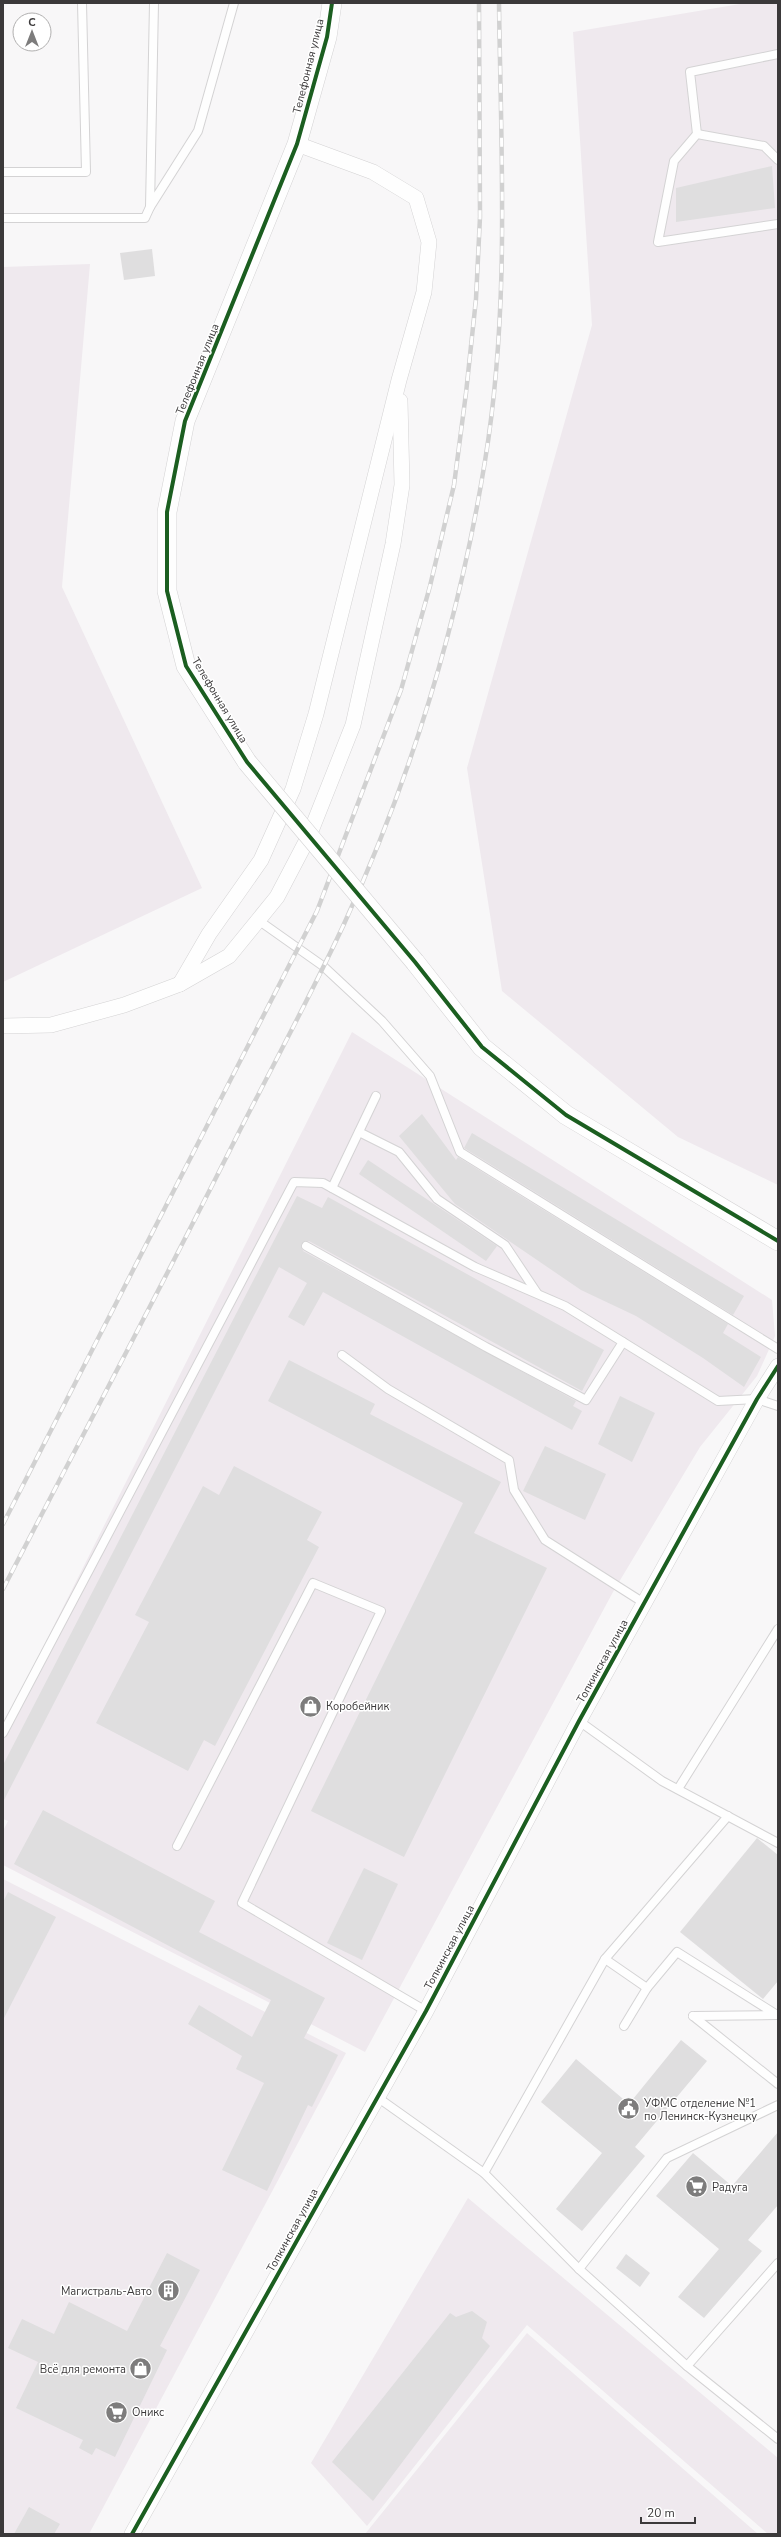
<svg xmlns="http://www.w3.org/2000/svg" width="781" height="2537" font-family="'Nunito Sans',sans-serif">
<rect width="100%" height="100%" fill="#f8f7f8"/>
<g fill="#efe9ee">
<path d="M746,3H778V1185L678,1137L502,991L467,768L592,325L573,32Z"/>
<path d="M90,264L62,587L202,888L3,982V267Z"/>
<path d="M352,1032L772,1300L775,1336L757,1376L700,1447L613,1592L365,2052L3,1865V1831L8,1821L3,1819V1727Z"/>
<path d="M3,1879L346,2053L89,2534H3Z"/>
<path d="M468,2198L778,2458V2534H768L527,2325L367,2526L311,2463Z"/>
<path d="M527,2333L758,2534H365Z"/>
</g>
<g fill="#dfdedf">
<path d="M772,166L775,208L676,222V188Z"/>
<path d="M152,249L155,276L124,280L120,253Z"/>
<path d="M422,1114L456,1160L458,1157L728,1324L723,1333L761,1357L744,1387L703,1358L636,1316L581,1290L455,1204L399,1136Z"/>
<path d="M472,1133L744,1296L733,1315L464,1148Z"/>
<path d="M368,1160L497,1246L486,1261L359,1174Z"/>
<path d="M297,1196L322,1208L328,1197L604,1350L582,1391L309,1241L301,1244L303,1251L576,1401L573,1406L582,1411L572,1430L323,1292L304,1326L288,1317L307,1283L279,1267L3,1802V1765Z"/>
<path d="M289,1360L375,1404L370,1414L501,1482L474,1533L547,1568L404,1857L311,1811L463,1503L268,1401Z"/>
<path d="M620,1396L655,1413L632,1462L598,1444Z"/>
<path d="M545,1446L606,1474L585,1520L523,1491Z"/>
<path d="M234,1466L322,1512L307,1540L319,1547L215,1746L204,1740L188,1771L96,1723L149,1622L135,1615L203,1486L219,1495Z"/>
<path d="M43,1810L215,1901L199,1932L325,1998L304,2038L338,2055L312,2107L308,2105L267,2191L222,2170L264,2083L236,2069L242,2056L188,2024L199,2005L252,2037L271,2000L14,1864Z"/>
<path d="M757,1838L778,1855V1981L763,1999L680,1932Z"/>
<path d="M364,1868L398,1884L362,1960L327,1943Z"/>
<path d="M8,1892L56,1917L3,2020V1902Z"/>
<path d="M681,2040L707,2061L635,2147L645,2156L582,2231L556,2209L602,2153L541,2102L576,2059L629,2104Z"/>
<path d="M778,2132V2205L748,2240L762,2251L704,2318L678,2297L719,2249L656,2196L693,2153L732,2186Z"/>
<path d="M167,2253L200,2270L160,2346L167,2350L115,2457L96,2448L92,2455L79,2448L83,2440L16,2408L38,2362L8,2348L22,2319L54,2334L69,2302L127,2331Z"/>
<path d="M626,2254L650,2273L640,2287L616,2268Z"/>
<path d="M472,2311L487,2322L482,2338L490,2346L373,2501L332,2462L450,2313L456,2317Z"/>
<path d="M29,2507L60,2524L54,2534H14Z"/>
</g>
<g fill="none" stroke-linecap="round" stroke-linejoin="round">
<defs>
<g id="service">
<path d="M154,3L150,207L198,131L234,3"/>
<path d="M697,134L690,72L778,54"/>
<path d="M778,160L764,146L697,134L674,161L658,242L778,224"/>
<path d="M3,172H86L82,3"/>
<path d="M3,218H145L150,207"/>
<path d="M258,920L323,966L382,1021L430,1076L460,1152L778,1349"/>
<path d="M359,1132L399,1152L437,1199L505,1245L537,1293"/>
<path d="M332,1188L376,1096"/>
<path d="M306,1246L486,1347L586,1400L623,1342"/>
<path d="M342,1355L388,1389L509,1460L514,1490L545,1540L644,1603"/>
<path d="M579,1721L662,1781L778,1843"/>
<path d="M3,1733L294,1182L323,1183L475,1267L565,1306L718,1401L757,1399L778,1406"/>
<path d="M678,1789L778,1629"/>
<path d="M728,1816L605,1959L484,2173L579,2269L687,2366L778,2439"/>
<path d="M177,1846L313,1583L381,1611L242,1903L426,2011"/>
<path d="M605,1959L647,1988L677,1952L777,2015L693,2016"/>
<path d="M693,2016L778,2084"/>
<path d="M624,2026L647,1988"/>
<path d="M377,2097L484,2173"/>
<path d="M579,2269L667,2158L778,2105"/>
<path d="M687,2366L778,2263"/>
</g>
<g id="minor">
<path d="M180,984L209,934L261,860L293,789L316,714L399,380L424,292L429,242L416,198L373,172L297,144"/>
<path d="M3,1026L51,1025L124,1005L180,984L229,956L277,897L309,836L353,725L393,544L402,485L400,401"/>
<path d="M132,2534L426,2011L579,1721L757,1399L778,1366"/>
</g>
<g id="tertiary">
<path d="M247,762L186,666L167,591V512L185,421L297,144L327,37L332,3"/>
<path d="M415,962L482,1047L566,1115L778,1241"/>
</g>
</defs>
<use href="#service" stroke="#d4d3d4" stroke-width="10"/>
<use href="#minor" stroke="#d4d3d4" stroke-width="16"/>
<use href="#tertiary" stroke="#d4d3d4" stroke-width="20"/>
<use href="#service" stroke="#fefefe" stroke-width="8"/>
<use href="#minor" stroke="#fefefe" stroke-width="15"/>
<use href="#tertiary" stroke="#fefefe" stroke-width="19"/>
<defs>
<g id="rail">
<path d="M3,1524L317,911L401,690L430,586L454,485L466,393L476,299L480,217L479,3"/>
<path d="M3,1589C81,1438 161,1288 237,1136C273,1065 311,995 344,924C412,776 459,621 485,461C510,309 501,156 499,3"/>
</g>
</defs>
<use href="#rail" stroke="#d1d1d1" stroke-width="4.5"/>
<use href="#rail" stroke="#fff" stroke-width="3" stroke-dasharray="9" stroke-linecap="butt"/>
<defs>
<path id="tertiary-bridge" d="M247,762L415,962"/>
</defs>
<use href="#tertiary-bridge" stroke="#d4d3d4" stroke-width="20" stroke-linecap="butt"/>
<use href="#tertiary-bridge" stroke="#fefefe" stroke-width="19"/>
<defs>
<g id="cycleway">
<path d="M332,3L327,37L297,144L185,421L167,512V591L186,666L247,762L415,962L482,1047L566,1115L778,1241"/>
<path d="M132,2534L426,2011L579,1721L757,1399L778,1366"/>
</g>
</defs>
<use href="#cycleway" stroke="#fff" stroke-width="6"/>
<use href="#cycleway" stroke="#1b5e20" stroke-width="4"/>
</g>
<defs>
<symbol id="shop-disc" viewBox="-11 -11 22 22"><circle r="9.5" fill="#7d7c7c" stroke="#fff"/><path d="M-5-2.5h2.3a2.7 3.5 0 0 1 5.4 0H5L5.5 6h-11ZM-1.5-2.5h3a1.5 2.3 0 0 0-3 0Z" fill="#fff"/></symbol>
<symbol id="civic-disc" viewBox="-11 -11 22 22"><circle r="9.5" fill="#7d7c7c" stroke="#fff"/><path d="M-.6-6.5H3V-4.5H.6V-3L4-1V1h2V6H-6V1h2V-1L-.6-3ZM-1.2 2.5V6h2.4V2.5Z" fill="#fff"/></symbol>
<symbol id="supermarket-disc" viewBox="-11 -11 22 22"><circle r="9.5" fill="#7d7c7c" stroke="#fff"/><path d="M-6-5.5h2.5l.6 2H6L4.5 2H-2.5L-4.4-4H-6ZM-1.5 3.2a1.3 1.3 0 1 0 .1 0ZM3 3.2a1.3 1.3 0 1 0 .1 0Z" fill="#fff"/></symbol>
<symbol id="building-disc" viewBox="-11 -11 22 22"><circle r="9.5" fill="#7d7c7c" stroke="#fff"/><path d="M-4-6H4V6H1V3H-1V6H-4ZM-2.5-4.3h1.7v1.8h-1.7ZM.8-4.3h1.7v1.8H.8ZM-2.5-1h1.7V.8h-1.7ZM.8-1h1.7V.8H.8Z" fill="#fff"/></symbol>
</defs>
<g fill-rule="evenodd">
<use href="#shop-disc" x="298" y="1694" width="25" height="25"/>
<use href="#civic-disc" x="616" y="2096" width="25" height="25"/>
<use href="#supermarket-disc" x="684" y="2174" width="25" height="25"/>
<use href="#building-disc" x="156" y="2278" width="25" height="25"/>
<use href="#shop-disc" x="128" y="2356" width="25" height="25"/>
<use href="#supermarket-disc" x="104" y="2400" width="25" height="25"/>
</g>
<g text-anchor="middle" stroke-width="3" stroke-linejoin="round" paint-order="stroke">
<g font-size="11" fill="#3b393a" stroke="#fff">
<text transform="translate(308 66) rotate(-76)" y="4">Телефонная улица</text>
<text transform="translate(197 369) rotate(-68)" y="4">Телефонная улица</text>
<text transform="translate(220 700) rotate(59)" y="4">Телефонная улица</text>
<text transform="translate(602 1661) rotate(-61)" y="4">Топкинская улица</text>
<text transform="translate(449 1947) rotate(-62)" y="4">Топкинская улица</text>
<text transform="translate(292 2230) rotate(-61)" y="4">Топкинская улица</text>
</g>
<g font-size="11" fill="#3b393a" stroke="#fff" text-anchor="start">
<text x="326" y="1710">Коробейник</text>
<text x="644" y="2107">УФМС отделение №1<tspan x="644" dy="13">по Ленинск-Кузнецку</tspan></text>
<text x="712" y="2191">Радуга</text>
<text x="152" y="2295" text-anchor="end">Магистраль-Авто</text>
<text x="126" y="2373" text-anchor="end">Всё для ремонта</text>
<text x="132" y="2416">Оникс</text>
</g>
</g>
<rect width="781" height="2537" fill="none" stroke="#3b393a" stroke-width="8"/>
<g transform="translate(32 32)"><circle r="19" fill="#ffffff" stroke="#b1b0b0"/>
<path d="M0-3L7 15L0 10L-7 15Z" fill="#7d7c7c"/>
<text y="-6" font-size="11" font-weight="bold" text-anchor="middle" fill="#3b393a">С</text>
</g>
<path d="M641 2517v6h54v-6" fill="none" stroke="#3b393a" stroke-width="2"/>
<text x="647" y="2517" font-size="12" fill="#3b393a" stroke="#ffffff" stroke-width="3" paint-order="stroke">20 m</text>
</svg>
